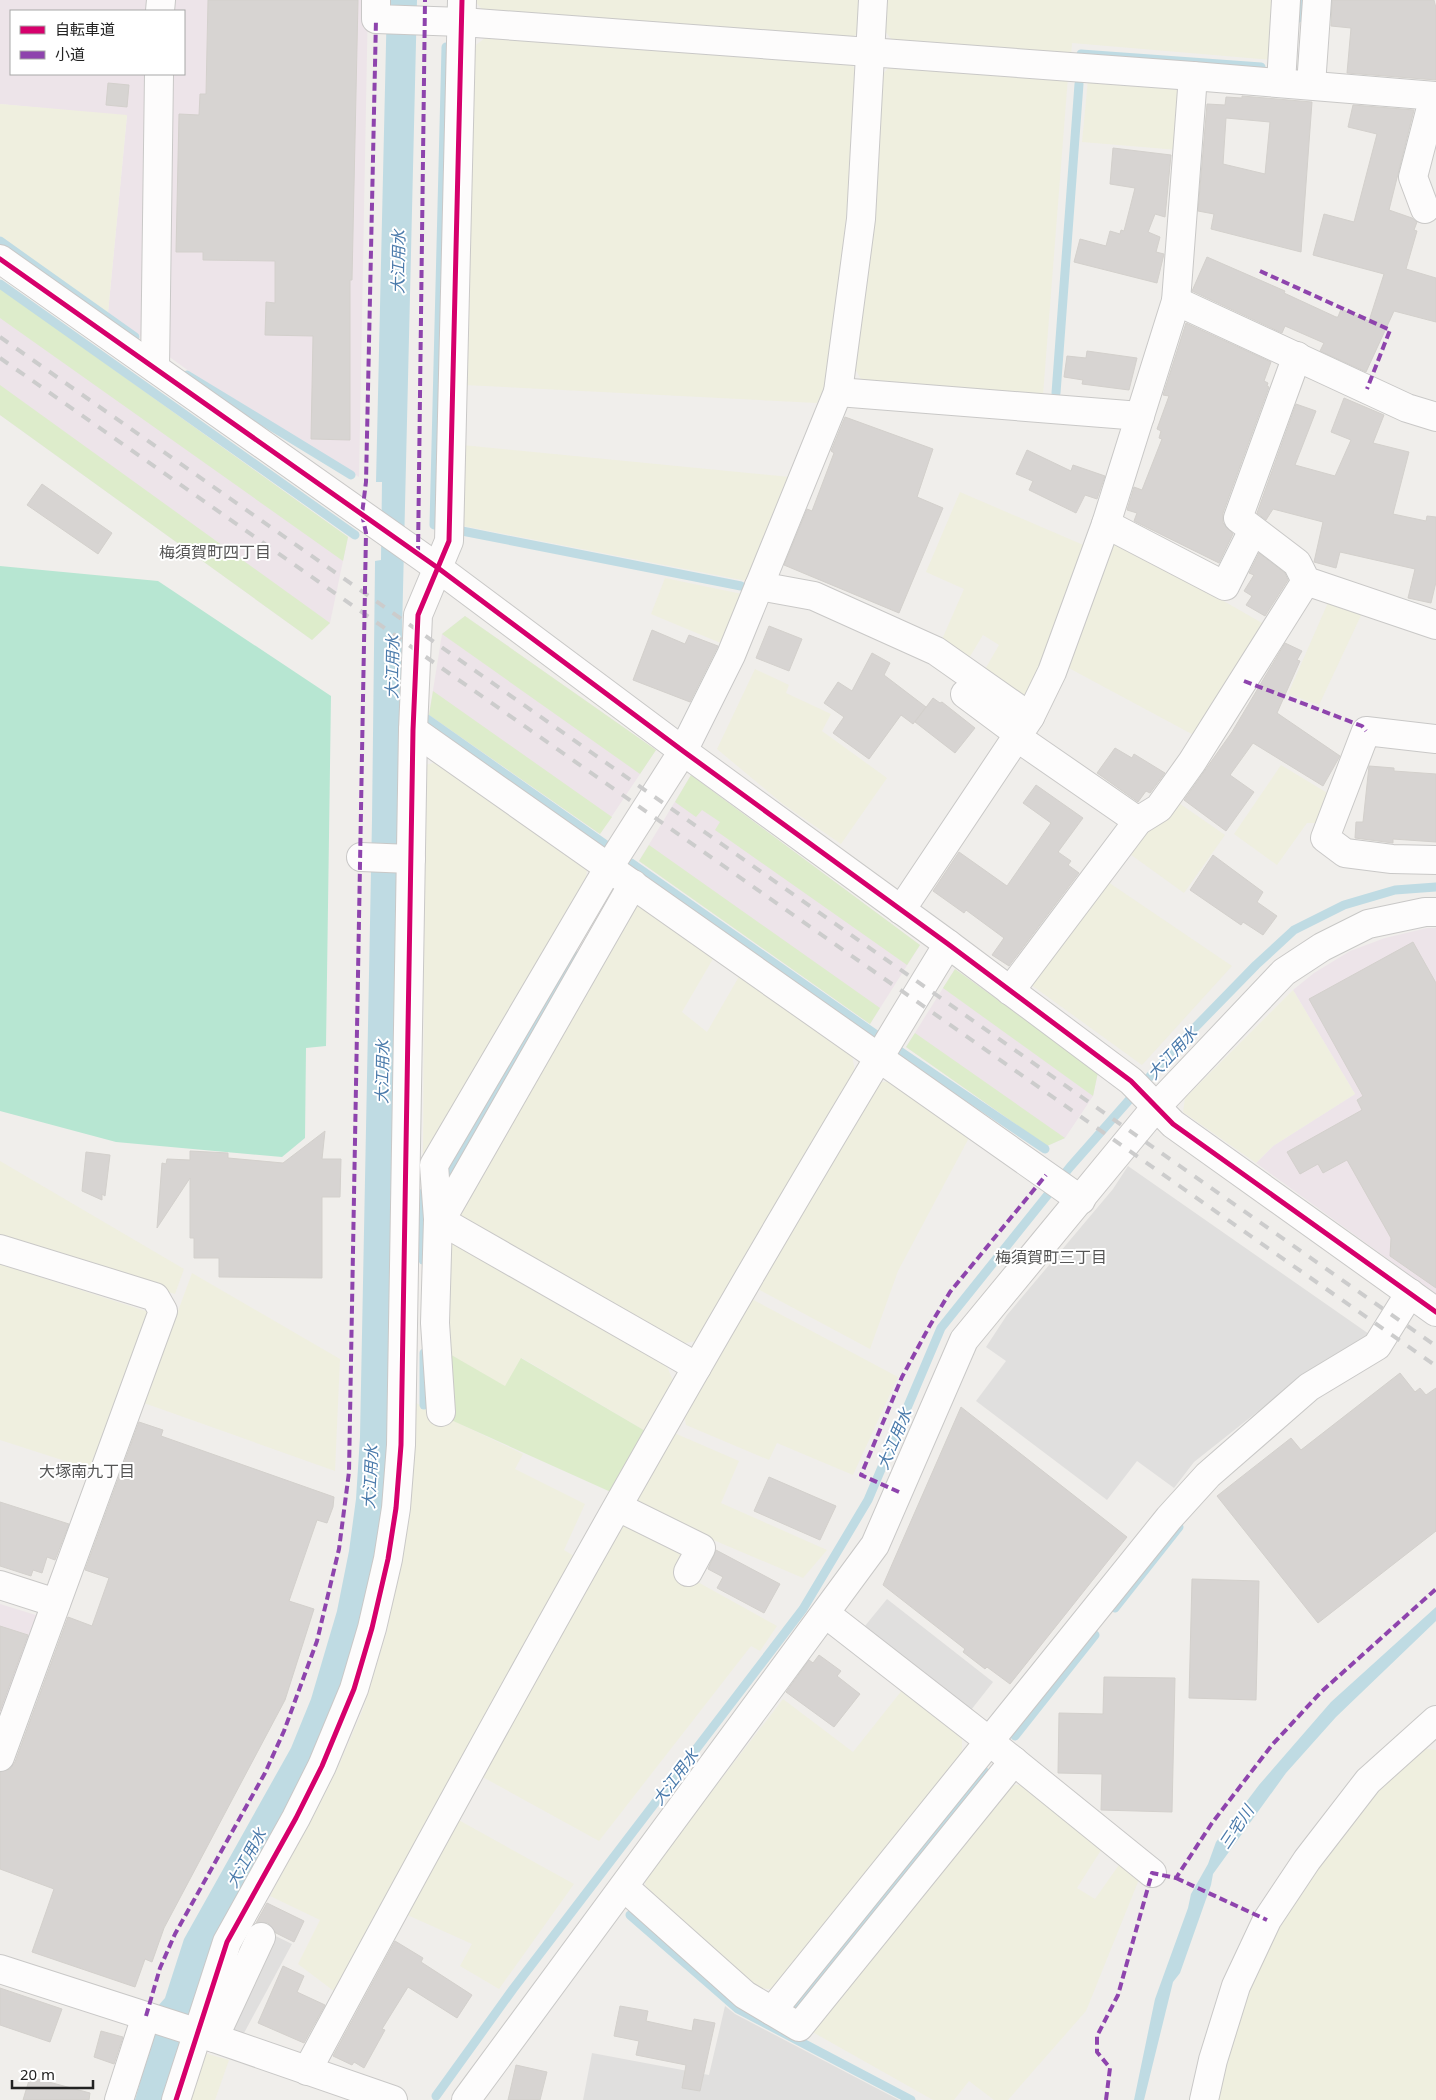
<svg xmlns="http://www.w3.org/2000/svg" width="1436" height="2100" font-family="'Noto Sans','Noto Sans JP',sans-serif">
<rect width="100%" height="100%" fill="#f0eeeb"/>
<g fill="#ede4e9" fill-rule="evenodd">
<path d="M0,0H368L359,477L189,371L108,313L127,116L0,104ZM11,11H184V74H11Z"/>
<path d="M0,288L348,537L330,623L312,640L0,415Z"/>
<path d="M465,616L656,750L600,834L429,715L442,634Z"/>
<path d="M691,775L920,945L870,1024L639,861Z"/>
<path d="M1427,928H1436V1294L1256,1163L1273,1146L1355,1094L1293,990L1314,973L1350,951L1385,938Z"/>
<path d="M955,969L1098,1072L1093,1096L1065,1138L1047,1146L906,1047Z"/>
<path d="M0,1604L39,1616L0,1725Z"/>
</g>
<g fill="#efefdf">
<path d="M474,0H862L860,32L848,40L486,14Z"/>
<path d="M883,0H1276L1272,60L1072,43L1071,58L895,44L882,27Z"/>
<path d="M485,38L852,64L860,79L830,376L817,403L464,385L472,48Z"/>
<path d="M892,64L1068,77L1043,395L862,381L852,363L881,76Z"/>
<path d="M1088,79L1176,85L1185,97L1178,150L1082,142Z"/>
<path d="M0,104L127,115L108,313L0,236Z"/>
<path d="M462,445L790,477L747,581L459,525Z"/>
<path d="M960,492L1088,547L1024,703L983,673L999,645L983,635L966,663L940,644L964,589L926,572Z"/>
<path d="M1117,540L1269,627L1201,739L1065,666L1094,599L1112,543Z"/>
<path d="M665,578L742,594L723,644L651,614Z"/>
<path d="M1330,598L1364,609L1319,705L1288,694Z"/>
<path d="M755,669L789,685L786,693L831,714L822,731L887,778L841,844L783,804L717,749Z"/>
<path d="M437,762L587,866L586,882L423,1160L425,765Z"/>
<path d="M1281,765L1329,794L1318,823H1307L1277,865L1234,834Z"/>
<path d="M1173,799L1225,835L1184,893L1123,849Z"/>
<path d="M1105,880L1232,966L1142,1065L1030,984Z"/>
<path d="M637,900L717,952L682,1012L707,1032L741,973L852,1055L855,1072L701,1340L680,1344L465,1225L460,1215V1204Z"/>
<path d="M1293,990L1355,1094L1273,1146L1256,1163L1183,1112L1185,1098Z"/>
<path d="M891,1081L971,1134L898,1271L870,1349L756,1288L875,1083Z"/>
<path d="M0,1161L184,1269L175,1294L0,1240Z"/>
<path d="M457,1241L666,1364L674,1383L647,1432L522,1358L505,1387L448,1353L449,1245Z"/>
<path d="M0,1264L155,1314L93,1470L0,1440Z"/>
<path d="M192,1273L340,1359L335,1471L144,1403Z"/>
<path d="M750,1298L898,1377L853,1475L777,1443L769,1460L686,1425L684,1414Z"/>
<path d="M414,1402L523,1454L515,1469L585,1504L564,1550L579,1559L339,1995L298,1964L320,1920L270,1896L322,1800L339,1765L363,1709L387,1631L401,1557Z"/>
<path d="M672,1432L739,1461L721,1503L827,1550L803,1578L631,1505Z"/>
<path d="M621,1523L684,1554L676,1570L777,1626L760,1651L751,1646L599,1841L479,1775Z"/>
<path d="M903,1689L962,1736V1756L781,1986L770,1989L754,1988L648,1894L644,1879L783,1699L853,1752Z"/>
<path d="M1423,1748L1436,1750V2100H1217L1230,2045L1249,1988L1279,1926L1323,1854L1377,1790Z"/>
<path d="M1006,1785H1026L1103,1847L1077,1888L1095,1899L1121,1862L1140,1877L1086,2011L1008,2100H994L969,2081L954,2100H933L809,2030Z"/>
<path d="M455,1818L574,1884L499,1989L460,1966L472,1944L403,1913Z"/>
<path d="M201,2052L229,2060L215,2100H185Z"/>
</g>
<g fill="#ddeccb">
<path d="M0,288L348,537L343,561L0,318Z"/>
<path d="M0,385L330,623L312,640L0,415Z"/>
<path d="M465,616L656,750L640,774L442,634Z"/>
<path d="M433,691L612,817L600,834L429,715Z"/>
<path d="M691,775L920,945L907,965L715,830L720,822L702,810L696,817L675,802Z"/>
<path d="M649,845L880,1008L870,1024L639,861Z"/>
<path d="M955,969L1098,1072L1093,1096L943,988Z"/>
<path d="M915,1033L1065,1138L1047,1146L906,1047Z"/>
<path d="M448,1353L505,1386L521,1358L647,1432L613,1493L451,1420Z"/>
</g>
<path fill="#b7e6d2" d="M0,566L158,581L331,696L326,1046L306,1048L305,1138L282,1157L116,1142L0,1111Z"/>
<g fill="#e0dfde">
<path d="M1128,1166L1369,1334L1310,1370L1194,1462L1174,1488L1137,1461L1107,1500L976,1401L1006,1361L986,1347L1007,1315L1113,1189Z"/>
<path d="M887,1599L993,1682L971,1710L865,1626Z"/>
<path d="M245,1921L292,1944L244,2033L207,2020Z"/>
<path d="M725,2006L735,2014L899,2100H583L592,2053L709,2075Z"/>
</g>
<g fill="#bfdbe3">
<path d="M387,0H417L402,632L392,1480L350,1683L164,2100H135L152,2040L158,2006L165,1998L184,1939L291,1748L311,1699L337,1611L349,1551L356,1499L360,1437L372,820L375,564V561L381,560L382,482H376Z"/>
<path d="M1436,1607V1621L1336,1717L1286,1773L1213,1874L1211,1885L1180,1973L1173,1982L1144,2100H1134L1155,1999L1188,1908L1191,1894L1208,1864L1216,1842L1259,1785L1331,1702Z"/>
</g>
<g fill="none" stroke-linecap="round" stroke-linejoin="round">
<g stroke="#bfdbe3" stroke-width="9">
<path d="M1299,18L1300,0"/>
<path d="M1081,54L1261,67"/>
<path d="M0,241L135,337"/>
<path d="M0,284L355,535"/>
<path d="M187,375L351,475"/>
<path d="M1056,393L1079,84"/>
<path d="M434,525L446,47"/>
<path d="M462,531L741,586"/>
<path d="M427,719L606,845"/>
<path d="M631,863L875,1034"/>
<path d="M898,1050L1045,1149"/>
<path d="M449,1174L576,956"/>
<path d="M423,1193V1260"/>
<path d="M424,1353V1405"/>
<path d="M1115,1608L1179,1527"/>
<path d="M1015,1736L1095,1635"/>
<path d="M630,1915L738,2009L911,2100"/>
<path d="M792,2009L984,1771"/>
<path d="M436,2096L513,1989L803,1609L868,1500L941,1328L1070,1167L1175,1048L1256,965L1294,930L1344,905L1395,890L1436,887"/>
</g>
</g>
<g fill="#d7d4d2" stroke="#d3d0cc" fill-rule="evenodd">
<path d="M208,0H358L352,280H350V440L311,439L313,336L265,335L266,302L275,303V261L203,260V252H176L179,114L199,115L200,94H206Z"/>
<path d="M1332,0H1434L1436,8V80L1347,73L1351,28L1331,26Z"/>
<path d="M108,83L129,85L127,107L106,105Z"/>
<path d="M1242,96L1312,102L1301,252L1211,229L1214,214L1198,211L1207,104L1225,105L1226,97L1242,98ZM1226,118L1270,122L1265,174L1223,164Z"/>
<path d="M1353,105L1414,110L1389,210L1412,218L1417,222L1414,230L1417,231L1406,269L1436,278V322L1394,311L1366,372L1320,351L1324,343L1285,326L1282,333L1192,291L1207,257L1285,291L1284,293L1336,317H1338L1341,309L1369,321L1384,274L1313,255L1324,214L1354,222L1377,134L1348,127Z"/>
<path d="M1113,148L1171,155L1165,217L1155,214L1148,232L1160,237L1156,252L1164,254L1157,283L1074,262L1080,239L1106,246L1110,231L1120,234L1121,230L1124,231L1135,188L1110,184Z"/>
<path d="M1186,323L1271,362L1264,381L1268,383L1267,386L1269,387L1223,513V523L1233,534L1219,563L1134,521L1137,513L1127,510L1134,487L1142,490L1162,439L1159,438L1161,431L1157,429L1169,396L1163,395Z"/>
<path d="M1087,351L1137,358L1129,390L1082,384L1083,380L1064,377L1067,356L1086,358Z"/>
<path d="M1344,398L1384,415L1373,443L1409,452L1393,514L1426,521L1427,516L1436,517V582L1431,603L1408,598L1415,569L1340,552L1336,568L1314,562L1323,522L1273,509L1266,520L1257,513L1296,404L1316,411L1295,465L1335,476L1351,440L1331,432Z"/>
<path d="M845,417L933,449L917,497L943,508L899,613L784,565L807,509L812,511L834,453L831,451Z"/>
<path d="M1027,450L1071,471L1073,465L1105,476L1097,499L1085,495L1076,513L1029,490L1033,481L1016,474Z"/>
<path d="M42,484L112,533L98,554L27,505Z"/>
<path d="M1259,553L1285,573L1288,580L1265,616L1246,605L1252,596L1244,591L1254,575L1249,573Z"/>
<path d="M769,626L802,639L789,671L756,658Z"/>
<path d="M652,630L685,644L689,635L718,646L690,702L633,680Z"/>
<path d="M1285,643L1302,651L1297,660L1300,661L1277,713L1340,756L1323,786L1253,743L1230,775L1254,792L1226,831L1184,800L1232,732Z"/>
<path d="M872,653L890,663L884,675L926,707L913,724L901,715L869,759L833,733L844,717L824,703L838,682L852,691Z"/>
<path d="M933,698L940,703L942,702L975,728L955,753L915,722Z"/>
<path d="M1115,748L1132,758L1134,754L1165,773L1150,793L1146,791L1138,802L1097,773Z"/>
<path d="M1369,766L1394,768V771L1436,774V842L1393,839V843L1355,838L1356,822H1363Z"/>
<path d="M1036,785L1083,818L1058,852L1071,861L1068,865L1079,873L1009,966L992,955L1004,938L966,910L964,913L933,891L959,852L1007,886L1051,823L1023,803Z"/>
<path d="M1213,855L1263,892L1257,902L1277,916L1263,935L1243,922L1241,925L1190,890Z"/>
<path d="M1413,942L1436,983V1288L1390,1256L1391,1238L1347,1160L1323,1173L1318,1164L1300,1174L1287,1152L1362,1110L1357,1100L1363,1096L1309,999Z"/>
<path d="M325,1131L322,1159H341L340,1197H322V1278L219,1277V1258H194V1238H190V1178L157,1228L162,1163L166,1164L167,1159L190,1160V1151L228,1153V1158L283,1163Z"/>
<path d="M86,1152L110,1155L105,1196L102,1194V1200L82,1191Z"/>
<path d="M1400,1373L1415,1392L1420,1388L1426,1395L1436,1388V1531L1318,1623L1217,1496L1291,1438L1301,1450Z"/>
<path d="M961,1407L1127,1537L1010,1684L987,1667L985,1669L963,1652L965,1649L883,1585Z"/>
<path d="M139,1422L163,1430L161,1436L334,1497L333,1507L327,1523L317,1520L289,1601L314,1609L285,1700L164,1928L152,1962L145,1959L135,1987L32,1952L54,1889L0,1869V1772L10,1769L15,1762L68,1617L92,1626L109,1578L85,1570Z"/>
<path d="M769,1477L836,1506L820,1540L754,1511Z"/>
<path d="M0,1502L69,1524L55,1560L47,1557L42,1573L33,1570L31,1576L0,1566Z"/>
<path d="M716,1550L780,1584L764,1613L717,1588L723,1577L708,1569Z"/>
<path d="M1192,1579L1259,1581L1256,1700L1189,1698Z"/>
<path d="M0,1626L28,1635L0,1711Z"/>
<path d="M819,1655L841,1671L837,1676L860,1694L834,1727L786,1692L809,1660L813,1663Z"/>
<path d="M1104,1677L1175,1678L1172,1812L1101,1810L1102,1774L1058,1773L1059,1713L1103,1714Z"/>
<path d="M267,1903L304,1921L294,1942L276,1933L268,1923H256Z"/>
<path d="M395,1941L423,1958L421,1962L472,1995L457,2018L408,1987L382,2029L385,2030L364,2068L354,2062L352,2065L333,2056Z"/>
<path d="M283,1966L304,1976L297,1992L325,2005L304,2043L258,2023Z"/>
<path d="M0,1988L62,2009L50,2042L0,2025Z"/>
<path d="M620,2006L648,2011L646,2021L692,2031L694,2019L715,2023L700,2091L682,2088L686,2065L636,2055L639,2041L614,2036Z"/>
<path d="M101,2031L123,2037L114,2064L94,2057Z"/>
<path d="M516,2065L547,2072L540,2100H508Z"/>
<path d="M30,2077L90,2093L89,2100H23Z"/>
</g>
<g fill="none" stroke-linecap="round" stroke-linejoin="round">
<defs>
<g id="minor">
<path d="M376,0V19L462,22L1193,76L1436,96"/>
<path d="M160,11L161,0"/>
<path d="M1281,83L1286,0"/>
<path d="M1311,85L1317,0"/>
<path d="M1425,209L1413,177L1434,96"/>
<path d="M0,259L438,568L683,751L948,944L1131,1081L1173,1124L1436,1312"/>
<path d="M1176,301L1407,408L1436,417"/>
<path d="M1297,356L1238,518L1297,563L1306,581L1436,625"/>
<path d="M155,368L159,74"/>
<path d="M838,392L1140,416"/>
<path d="M1106,524L1225,586L1253,530"/>
<path d="M759,586L814,596L936,651L1030,717"/>
<path d="M965,694L1020,735"/>
<path d="M413,730L1081,1200"/>
<path d="M1018,738L1138,821"/>
<path d="M1436,739L1366,731L1325,838L1345,853L1392,859L1436,860"/>
<path d="M361,857L411,859"/>
<path d="M901,910L1030,717L1052,672L1106,524L1176,301L1193,76"/>
<path d="M1010,991L1138,821L1159,808L1192,762L1306,581"/>
<path d="M438,1219L435,1323L441,1412"/>
<path d="M441,1220L633,884"/>
<path d="M0,1249L155,1297L163,1311L0,1757"/>
<path d="M697,1367L438,1219L434,1165L609,867L683,751L731,655L838,392L861,219L873,0"/>
<path d="M618,1507L701,1548L688,1572"/>
<path d="M0,1585L56,1603"/>
<path d="M826,1614L989,1741L1152,1873"/>
<path d="M624,1887L745,1995L772,2011L1169,1518L1208,1475L1309,1387L1377,1346L1410,1293"/>
<path d="M0,1969L214,2038L393,2100"/>
<path d="M772,2011L799,2027L1014,1761"/>
<path d="M214,2038L261,1937"/>
<path d="M307,2071C512,1690 722,1312 948,944"/>
<path d="M119,2100L146,2016"/>
<path d="M176,2100L227,1942L296,1818L322,1766L354,1689L372,1628L388,1559L396,1508L401,1445L413,730L418,615L449,541L462,0"/>
<path d="M466,2100L875,1545L964,1340L1156,1107L1284,972L1322,947L1368,924L1425,912H1436"/>
<path d="M1204,2100L1213,2060L1236,1986L1267,1920L1307,1860L1368,1781L1436,1720"/>
</g>
</defs>
<use href="#minor" stroke="#c9c8c7" stroke-width="30"/>
<use href="#minor" stroke="#fdfcfc" stroke-width="28"/>
<g stroke="#ccc" stroke-width="4" stroke-dasharray="10 10" stroke-linecap="butt">
<path d="M0,337L1436,1346"/>
<path d="M0,358L1436,1366"/>
</g>
<g stroke="#8e44ad" stroke-width="4" stroke-dasharray="8 4" stroke-linecap="butt">
<path d="M1260,271L1390,330L1367,389"/>
<path d="M418,554L425,0"/>
<path d="M1244,681L1362,726L1366,731"/>
<path d="M899,1492L861,1475L902,1377L929,1327L950,1292L1046,1175"/>
<path d="M1176,1878L1267,1920"/>
<path d="M146,2016L160,1968L175,1934L265,1773L284,1731L317,1641L339,1549L349,1472L366,533L362,514L366,482L376,19"/>
<path d="M1106,2100L1110,2068L1097,2052V2036L1118,1995L1152,1873L1176,1878L1212,1823L1272,1745L1321,1692L1436,1589"/>
</g>
<defs>
<g id="cycleway">
<path d="M0,259L438,568L683,751L948,944L1131,1081L1173,1124L1436,1312"/>
<path d="M176,2100L227,1942L296,1818L322,1766L354,1689L372,1628L388,1559L396,1508L401,1445L413,730L418,615L449,541L462,0"/>
</g>
</defs>
<use href="#cycleway" stroke="#fff" stroke-width="8"/>
<use href="#cycleway" stroke="#d6006c" stroke-width="5"/>
</g>
<g text-anchor="middle" stroke-width="4" stroke-linejoin="round" paint-order="stroke">
<g font-size="16" font-style="italic" fill="#4a7aab" stroke="#fff">
<text transform="translate(398 262) rotate(-89)" y="6">大江用水</text>
<text transform="translate(392 667) rotate(-89)" y="6">大江用水</text>
<text transform="translate(1172 1053) rotate(-47)" y="6">大江用水</text>
<text transform="translate(382 1072) rotate(-89)" y="6">大江用水</text>
<text transform="translate(894 1439) rotate(-67)" y="6">大江用水</text>
<text transform="translate(370 1477) rotate(-87)" y="6">大江用水</text>
<text transform="translate(675 1777) rotate(-53)" y="6">大江用水</text>
<text transform="translate(1236 1827) rotate(-56)" y="6">三宅川</text>
<text transform="translate(246 1858) rotate(-61)" y="6">大江用水</text>
</g>
<g font-size="16" fill="#555" stroke="#fff">
<text x="215" y="558">梅須賀町四丁目</text>
<text x="1051" y="1263">梅須賀町三丁目</text>
<text x="87" y="1477">大塚南九丁目</text>
</g>
</g>
<rect x="10" y="10" width="175" height="65" fill="#ffffff" stroke="#a7a7a7"/>
<rect x="20" y="26" width="25" height="8" fill="#d6006c" stroke="#a7a7a7"/>
<text x="55" y="35" font-size="15" fill="#222222">自転車道</text>
<rect x="20" y="51" width="25" height="8" fill="#8e44ad" stroke="#a7a7a7"/>
<text x="55" y="60" font-size="15" fill="#222222">小道</text>
<path d="M12 2080v8h81v-8" fill="none" stroke="#222222" stroke-width="2.5"/>
<text x="20" y="2080" font-size="15" fill="#222222" stroke="#ffffff" stroke-width="4" paint-order="stroke">20 m</text>
</svg>
